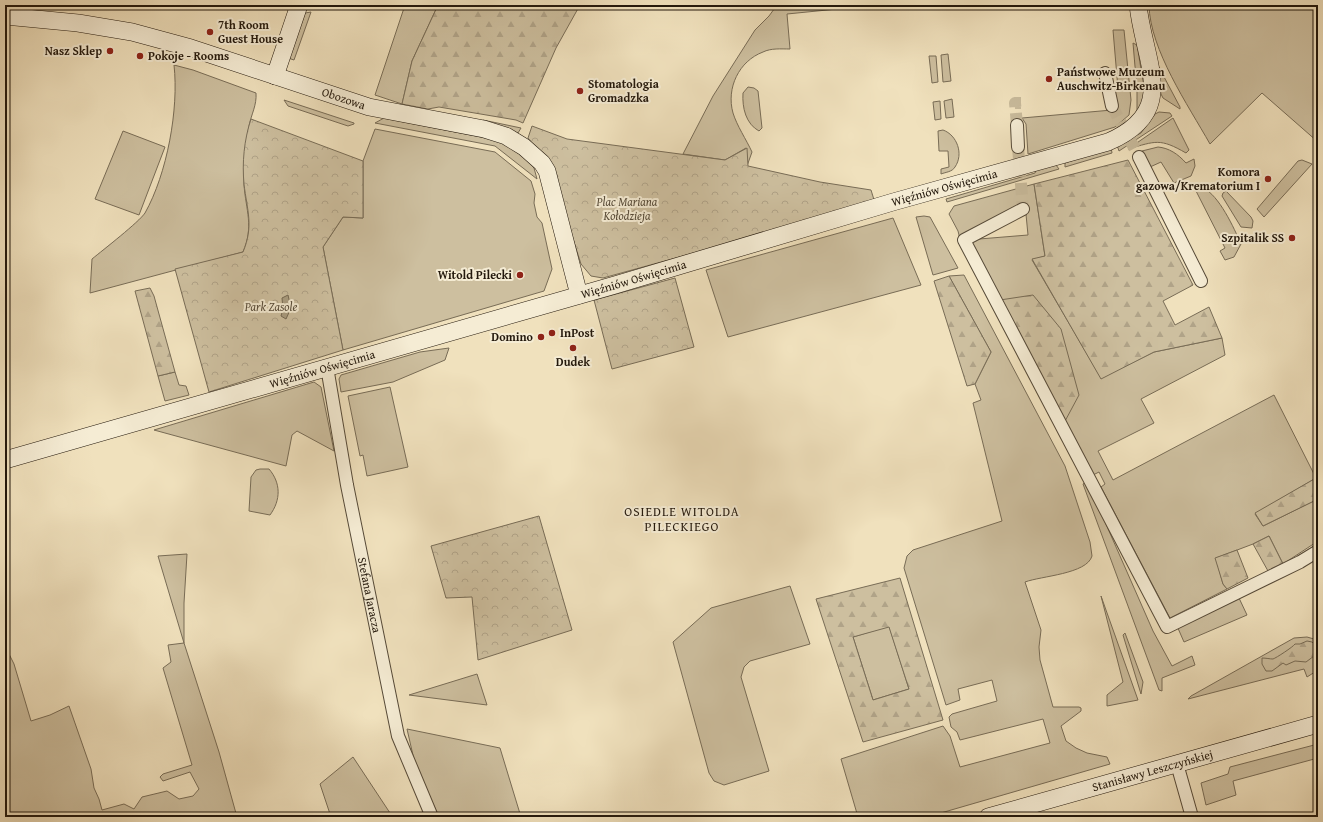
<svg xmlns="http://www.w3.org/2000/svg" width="1323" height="822" font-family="'Gentium Book Plus',serif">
<defs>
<pattern id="forest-firs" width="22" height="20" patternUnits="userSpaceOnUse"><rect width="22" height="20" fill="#cdbf9f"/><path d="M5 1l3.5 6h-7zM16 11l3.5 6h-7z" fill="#b0a388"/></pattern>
<pattern id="park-crowns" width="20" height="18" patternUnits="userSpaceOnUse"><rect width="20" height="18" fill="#cdbf9f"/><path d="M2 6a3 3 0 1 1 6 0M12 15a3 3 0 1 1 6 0" fill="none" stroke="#b0a388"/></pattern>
<pattern id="water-ripples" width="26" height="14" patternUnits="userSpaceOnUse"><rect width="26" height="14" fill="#aa9d81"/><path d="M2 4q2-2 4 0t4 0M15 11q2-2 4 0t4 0" fill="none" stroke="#8a7f68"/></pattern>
</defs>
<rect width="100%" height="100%" fill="#f0e1bd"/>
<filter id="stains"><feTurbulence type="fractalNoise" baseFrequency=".005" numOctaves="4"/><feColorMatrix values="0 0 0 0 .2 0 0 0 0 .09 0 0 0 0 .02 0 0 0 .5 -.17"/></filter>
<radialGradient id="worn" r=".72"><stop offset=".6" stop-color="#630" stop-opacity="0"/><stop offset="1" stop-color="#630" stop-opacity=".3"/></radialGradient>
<g fill="#cdbf9f" stroke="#786c56">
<path d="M405,5H438L412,61L402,104L375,95Z"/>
<path d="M777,5H840L837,9L787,14L790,49C781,49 771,48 763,52C739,61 726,88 733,113C737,126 746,139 752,152L747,166L746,148L725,160L683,154L713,96L755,30L769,16Z"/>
<path d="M1149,5H1318V142L1262,93L1210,144C1188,105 1150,50 1149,5Z"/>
<path d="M311,12L294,60L288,58L305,13Z"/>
<path d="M1113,30H1124L1131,100L1129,115L1115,127L1028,154L1026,124L1022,118L1112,110L1110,90L1118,89Z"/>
<path d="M1133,43L1137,45L1145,93L1137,117V90Z"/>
<path d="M948,54L951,81L943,82L941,55Z"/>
<path d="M929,56H936L938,82L932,83Z"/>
<path d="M1154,58L1180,107V109L1163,98L1161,94Z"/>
<path d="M174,65L193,70L256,93C257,105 251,115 249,126C246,141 243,170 244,185C246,211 254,226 243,252L90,293L92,259C103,250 139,222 145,213C167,174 179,109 174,65Z"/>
<path d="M748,87L754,88L758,91L762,128L759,131C746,124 742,108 743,93Z"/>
<path d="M952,99L954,117L946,118L944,101Z"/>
<path d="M284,100L354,123V124L348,126L288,106Z"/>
<path d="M940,101L941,119L935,120L933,102Z"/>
<path d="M1159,112L1170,113L1172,116L1119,151L1117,145L1141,133L1155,114Z"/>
<path d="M384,118L501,141L529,161L534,168L537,179L495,146L375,123Z"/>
<path d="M1173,118L1189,150L1186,153C1160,138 1156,141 1128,149Z"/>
<path d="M483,120L521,128L518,133H516L484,123Z"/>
<path d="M375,129L495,152L531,181L535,194L534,203L537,217L542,223L552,269L544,291L343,350L323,247L343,217L363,218V161Z"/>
<path d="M943,130C957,135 964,154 955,167C952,172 946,172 941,174V169L949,167L948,151H939L938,131Z"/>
<path d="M123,131L165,147L139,215L95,199Z"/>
<path d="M1111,147L1112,153L1065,167V163Z"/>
<path d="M1158,147C1169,148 1178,154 1186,163L1194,159L1195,166L1191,176L1174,183L1161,162L1150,167L1142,151Z"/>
<path d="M1302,160L1312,164L1264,217L1257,209L1298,161Z"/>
<path d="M1056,165L1059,169L947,202L946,199L1035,173L1037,168Z"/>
<path d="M1034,184L1045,256L1032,260L1101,378L1154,352L1222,338L1225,355L1141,399L1154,423L1098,451L1113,480L1274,395L1316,478L1255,514L1263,526L1318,499V541L1283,564L1269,536L1253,544L1216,558L1223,584L1227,589L1170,618L1101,487L1105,484L1099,472L1091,476L967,240L1028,235L1025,204L960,239L958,231L949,214L954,206Z"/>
<path d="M1203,188C1219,195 1234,228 1241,244L1234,257L1225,260L1220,251L1225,248L1195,189Z"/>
<path d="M1226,191L1251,217L1253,221L1252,228L1241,227L1222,196L1223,193Z"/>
<path d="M924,216L930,217L958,268L933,275L916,217Z"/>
<path d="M893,218L921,285L728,337L706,270Z"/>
<path d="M964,275L1065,466L1090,542L1092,556C1087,574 1041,576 1025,582L1041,630L1039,647L1040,660L1053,707H1079L1081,708V711L1061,726L1066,741L1076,748L1087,753L1107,757L1110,764L927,817H858L841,759L943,726L950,736L960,767L1050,743L1043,719L960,740L957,732L951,727L949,717L952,714L997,701L992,680L958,689L960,700L946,705L904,568L907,556L913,550L1002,521L973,403L981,400L975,384L991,352L949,276Z"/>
<path d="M449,348L445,360L393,382L341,392L339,379L341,375L420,352Z"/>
<path d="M175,372L179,385L186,386L189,395L165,401L158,376Z"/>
<path d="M314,382L321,387L334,451L297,431L292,435L286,466L154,430Z"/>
<path d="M390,387L408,467L367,476L363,455L360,456L348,396Z"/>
<path d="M260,469H269C281,483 281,500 270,515L249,511L251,477L256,470Z"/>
<path d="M1087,481L1153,631L1172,666L1192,656L1195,665L1162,678V691L1159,690L1083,484Z"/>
<path d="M187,554L184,603V643L219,752L237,817H8L5,810V646L14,664L31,721L50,715L69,706L91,769L94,788L99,799L102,810L124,804L134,809L142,797L167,791L179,799L193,796L199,789L190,772L163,781L160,777L163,774L192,765L163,668L171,662L168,645L184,643L158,556Z"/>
<path d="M790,586L810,644L750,661L744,667L741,677L769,771L724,785L714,781L709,773L673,642L711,608Z"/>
<path d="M1101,596L1138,700L1107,706V695L1123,682Z"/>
<path d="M1239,598L1247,615L1184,642L1177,626Z"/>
<path d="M889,626L909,689L873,700L853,637Z"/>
<path d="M1125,633L1143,682L1141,694L1123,635Z"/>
<path d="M1307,637L1314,639L1318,644V670L1307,677L1304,669L1188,699L1191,696L1294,638Z"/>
<path d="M477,674L487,705L409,695Z"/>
<path d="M407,729L500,748L521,817H439L415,764Z"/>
<path d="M1318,744V758L1233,781L1236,795L1206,805L1201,783L1228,774L1230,767Z"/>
<path d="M353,757L392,816L390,817H331L320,784Z"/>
</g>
<g fill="url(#forest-firs)" stroke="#786c56" fill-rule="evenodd">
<path d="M438,5H580L556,48L523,123L516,120L439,107L428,109L402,104L412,61Z"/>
<path d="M1128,160L1193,285L1163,301L1175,325L1209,307L1222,338L1154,352L1101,379L1032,259L1045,256L1034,184Z"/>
<path d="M949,276L991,352L975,384L967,386L934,281Z"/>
<path d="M150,288L154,296L175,372L158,376L135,291Z"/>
<path d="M1033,295L1061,329L1079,395L1064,423L1000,300Z"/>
<path d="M1316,478L1318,483V499L1263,526L1255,513Z"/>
<path d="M1269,536L1283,564L1268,571L1253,544Z"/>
<path d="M1237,550L1248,578L1227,589L1223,584L1215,558Z"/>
<path d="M900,578L943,720L863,742L816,599ZM889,627L909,689L873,700L853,637Z"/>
<path d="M1307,641L1312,642L1318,648V653L1306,662L1295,661L1286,665L1283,663L1272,671H1266L1262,664V658C1266,658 1270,659 1273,659C1276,658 1293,647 1295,644H1300Z"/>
</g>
<g fill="url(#park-crowns)" stroke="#786c56">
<path d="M251,119L363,161V218L343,217L323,247L343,350L209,392L175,269L243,252C254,226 247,210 244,184C242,163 244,140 251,119Z"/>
<path d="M532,126L567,139L725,160L747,148L748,166L820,182L871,190L875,203L603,278L591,276L581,264L550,166L528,138Z"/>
<path d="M675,278L694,347L612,369L594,300Z"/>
<path d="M539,516L572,630L478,660L472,597L446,598L431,546Z"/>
</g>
<path fill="url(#water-ripples)" stroke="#746852" d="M288,295L291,308L286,319L281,316L283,309L282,298Z"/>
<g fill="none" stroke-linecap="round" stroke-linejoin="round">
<g stroke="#c7b99a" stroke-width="12" stroke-dasharray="12 6" stroke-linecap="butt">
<path d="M1112,106L1139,157"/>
<path d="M1017,125L1015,103H1021"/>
<path d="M1018,147L1023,209"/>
</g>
<defs>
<g id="street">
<path d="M1105,73L1112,106"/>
<path d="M1017,125L1018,147"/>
<path d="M1139,157L1201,281"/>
<path d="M1023,209L964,240L1167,627L1300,562L1318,551"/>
<path id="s1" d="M327,367L347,485L398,736L432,817"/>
<path d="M1177,764L1192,817"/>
</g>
<g id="secondary">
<path id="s2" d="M5,16L78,23L132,32L191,48L369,107L484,129L506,136L524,147L542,163L547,171L579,295"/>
<path d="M275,76L299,5"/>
<path id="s3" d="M5,460L615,285L893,202L1108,142C1180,111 1144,63 1138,5"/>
<path id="s4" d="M988,817L1318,724"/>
</g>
</defs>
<use href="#street" stroke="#564a38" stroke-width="14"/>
<use href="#secondary" stroke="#23180c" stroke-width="18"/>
<use href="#street" stroke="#f5ecd4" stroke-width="12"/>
<use href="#secondary" stroke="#f5ecd4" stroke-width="17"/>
</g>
<g fill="#8f2418" stroke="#f5ecd4" stroke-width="1.5">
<circle cx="210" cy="32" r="4"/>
<circle cx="110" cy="51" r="4"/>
<circle cx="140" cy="56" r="4"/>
<circle cx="1049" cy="79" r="4"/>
<circle cx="580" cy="91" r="4"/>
<circle cx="1268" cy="179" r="4"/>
<circle cx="1292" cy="238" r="4"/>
<circle cx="520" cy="275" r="4"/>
<circle cx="552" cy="333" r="4"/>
<circle cx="541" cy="337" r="4"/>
<circle cx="573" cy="348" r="4"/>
</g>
<g text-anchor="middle" stroke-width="4" stroke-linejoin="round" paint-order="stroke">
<g font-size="12" font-weight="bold" fill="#23180c" stroke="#f5ecd4" text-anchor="start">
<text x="218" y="29">7th Room<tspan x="218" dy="14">Guest House</tspan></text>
<text x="102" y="55" text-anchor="end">Nasz Sklep</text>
<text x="148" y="60">Pokoje - Rooms</text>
<text x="1057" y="76">Państwowe Muzeum<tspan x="1057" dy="14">Auschwitz-Birkenau</tspan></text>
<text x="588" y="88">Stomatologia<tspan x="588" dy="14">Gromadzka</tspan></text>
<text x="1260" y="176" text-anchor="end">Komora<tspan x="1260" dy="14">gazowa/Krematorium I</tspan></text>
<text x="1284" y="242" text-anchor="end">Szpitalik SS</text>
<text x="512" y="279" text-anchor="end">Witold Pilecki</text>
<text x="560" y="337">InPost</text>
<text x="533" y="341" text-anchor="end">Domino</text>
<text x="573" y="366" text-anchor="middle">Dudek</text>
</g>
<g font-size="12" fill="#23180c" stroke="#f5ecd4">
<text dy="4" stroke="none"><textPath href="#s2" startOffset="350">Obozowa</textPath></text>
<text dy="4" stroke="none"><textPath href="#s3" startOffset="978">Więźniów Oświęcimia</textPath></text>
<text dy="4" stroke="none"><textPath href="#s3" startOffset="654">Więźniów Oświęcimia</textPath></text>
<text dy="4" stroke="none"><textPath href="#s3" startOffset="330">Więźniów Oświęcimia</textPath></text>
<text dy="4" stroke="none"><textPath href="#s1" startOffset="232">Stefana Jaracza</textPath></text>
<text dy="4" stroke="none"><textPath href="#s4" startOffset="171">Stanisławy Leszczyńskiej</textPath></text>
</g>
<g font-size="12" font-style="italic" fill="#564a38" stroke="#f5ecd4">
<text x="627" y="206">Plac Mariana<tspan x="627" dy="14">Kołodzieja</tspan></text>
<text x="271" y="311">Park Zasole</text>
</g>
<g font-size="13" letter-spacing="1" fill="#23180c" stroke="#f5ecd4">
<text x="682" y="516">OSIEDLE WITOLDA<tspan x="682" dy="15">PILECKIEGO</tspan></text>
</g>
</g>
<rect width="1323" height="822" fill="none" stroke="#f0e1bd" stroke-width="20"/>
<rect x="6" y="6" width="1311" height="810" fill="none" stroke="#23180c" stroke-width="2"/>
<rect x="10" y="10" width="1303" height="802" fill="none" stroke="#23180c"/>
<rect width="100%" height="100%" filter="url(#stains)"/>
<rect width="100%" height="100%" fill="url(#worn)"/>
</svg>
